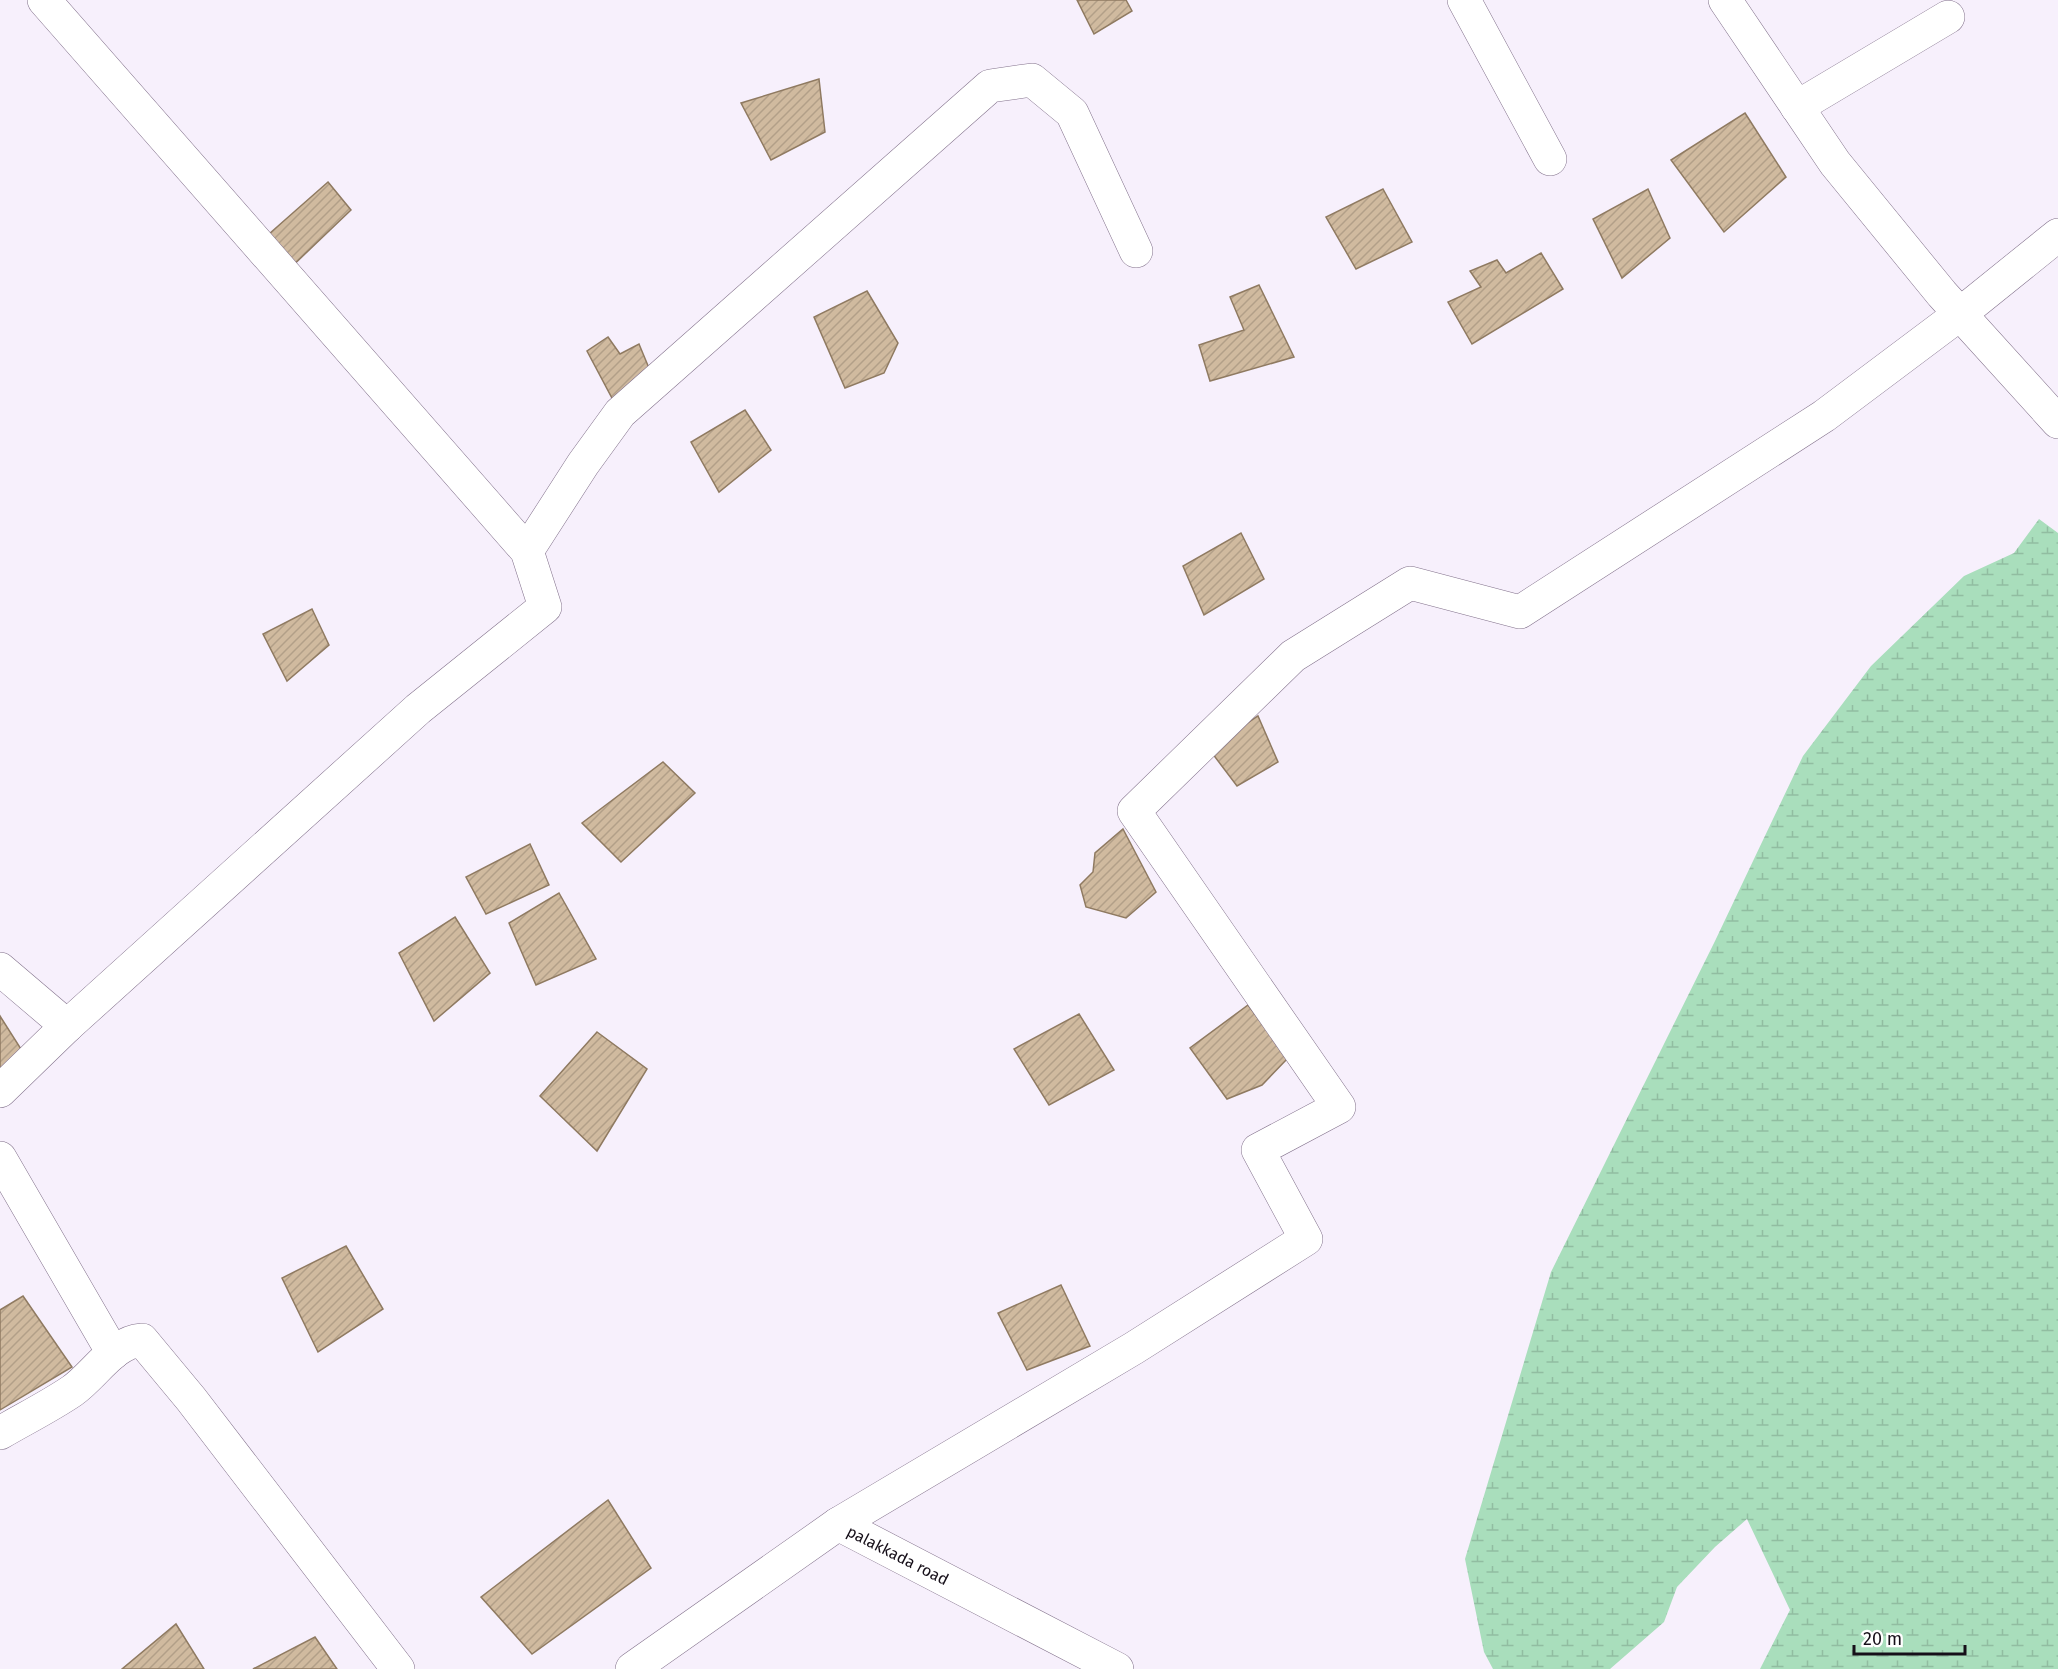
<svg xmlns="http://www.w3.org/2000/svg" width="2058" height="1669" font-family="'Fira Sans',sans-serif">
<defs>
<pattern id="wetland-marsh" width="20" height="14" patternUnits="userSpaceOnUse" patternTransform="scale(1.5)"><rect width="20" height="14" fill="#a9debc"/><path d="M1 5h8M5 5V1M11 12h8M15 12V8" fill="none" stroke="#91bda1"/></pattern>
<pattern id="building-hatch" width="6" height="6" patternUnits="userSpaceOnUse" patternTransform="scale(1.5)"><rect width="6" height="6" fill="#d0ba9f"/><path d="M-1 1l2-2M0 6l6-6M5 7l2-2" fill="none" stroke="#b29f88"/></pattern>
</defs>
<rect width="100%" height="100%" fill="#f7f0fc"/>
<path fill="url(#wetland-marsh)" d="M2039,519L2058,533V1669H1760L1790,1610L1747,1519L1715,1547L1677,1587L1664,1622L1610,1669H1493L1484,1652L1465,1559L1551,1272L1715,941L1803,756L1871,666L1964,576L2014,553Z"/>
<g fill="url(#building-hatch)" stroke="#8f7a61" stroke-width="1.5">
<path d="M1077,0H1126L1132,11L1094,34Z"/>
<path d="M819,79L825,132L771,160L741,103Z"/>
<path d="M1745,113L1786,177L1724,232L1671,160Z"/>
<path d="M328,182L351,210L285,273L261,241Z"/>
<path d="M1383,189L1412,242L1356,269L1326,217Z"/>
<path d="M1648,189L1670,238L1622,278L1593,219Z"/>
<path d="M1541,253L1563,289L1472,344L1448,302L1481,287L1470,271L1497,260L1506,273Z"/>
<path d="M1259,285L1294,357L1210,381L1199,345L1244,330L1230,297Z"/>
<path d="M867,291L898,343L884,373L845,388L814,317Z"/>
<path d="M608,337L620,354L639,344L656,385L621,415L587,351Z"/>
<path d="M745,410L771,450L719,492L691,442Z"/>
<path d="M1241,533L1264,579L1204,615L1183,566Z"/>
<path d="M312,609L329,645L287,681L263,634Z"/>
<path d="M1258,716L1278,762L1237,786L1209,749Z"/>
<path d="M663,762L695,793L621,862L582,823Z"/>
<path d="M1123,829L1156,892L1126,918L1086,907L1080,885L1093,872L1095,853Z"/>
<path d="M530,844L549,885L486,914L466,877Z"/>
<path d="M559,893L596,959L536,985L509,923Z"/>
<path d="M455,917L490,973L434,1021L399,953Z"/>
<path d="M1248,1005L1288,1058L1262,1085L1227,1099L1190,1048Z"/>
<path d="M1079,1014L1114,1070L1049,1105L1014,1049Z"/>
<path d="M0,1016L28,1060L0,1085Z"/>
<path d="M597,1032L647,1069L597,1151L540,1096Z"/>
<path d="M346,1246L383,1309L318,1352L282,1278Z"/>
<path d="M1061,1285L1090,1346L1027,1370L998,1313Z"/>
<path d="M23,1296L72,1367L0,1410V1310Z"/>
<path d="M608,1500L651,1568L532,1654L481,1597Z"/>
<path d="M176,1624L204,1669H122Z"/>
<path d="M315,1637L337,1669H253Z"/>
</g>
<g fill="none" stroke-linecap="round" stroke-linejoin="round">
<defs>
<g id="minor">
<path d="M44,0L527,551L545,607L418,709L67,1026"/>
<path d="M1464,0L1550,159"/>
<path d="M1725,0L1835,163L1942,294L2058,422"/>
<path d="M1797,107L1948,17"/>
<path d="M527,551L583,464L620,413L990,86L1032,80L1072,113L1136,251"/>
<path d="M0,969L67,1026L0,1091"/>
<path d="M0,1158L113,1353"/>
<path d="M0,1433C24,1419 50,1406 72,1391C95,1375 113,1342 142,1340L191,1399L398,1669"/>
<path d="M838,1524L1134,1348L1306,1239L1258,1150L1339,1107L1134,811L1293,656L1410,583L1520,612L1824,416L1960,314L2058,235"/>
<path d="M632,1669L838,1524L1117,1669"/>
</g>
</defs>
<use href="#minor" stroke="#83728c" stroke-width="34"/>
<use href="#minor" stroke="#fff" stroke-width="33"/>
</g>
<g text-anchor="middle" stroke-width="6" stroke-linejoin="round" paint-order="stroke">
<g font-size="16" fill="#160f19" stroke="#fff">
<text transform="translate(898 1555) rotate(27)" y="6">palakkada road</text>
</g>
</g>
<path d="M1854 1645v9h111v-9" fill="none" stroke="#160f19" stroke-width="3"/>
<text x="1863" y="1645" font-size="18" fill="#160f19" stroke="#ffffff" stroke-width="4.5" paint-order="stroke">20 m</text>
</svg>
